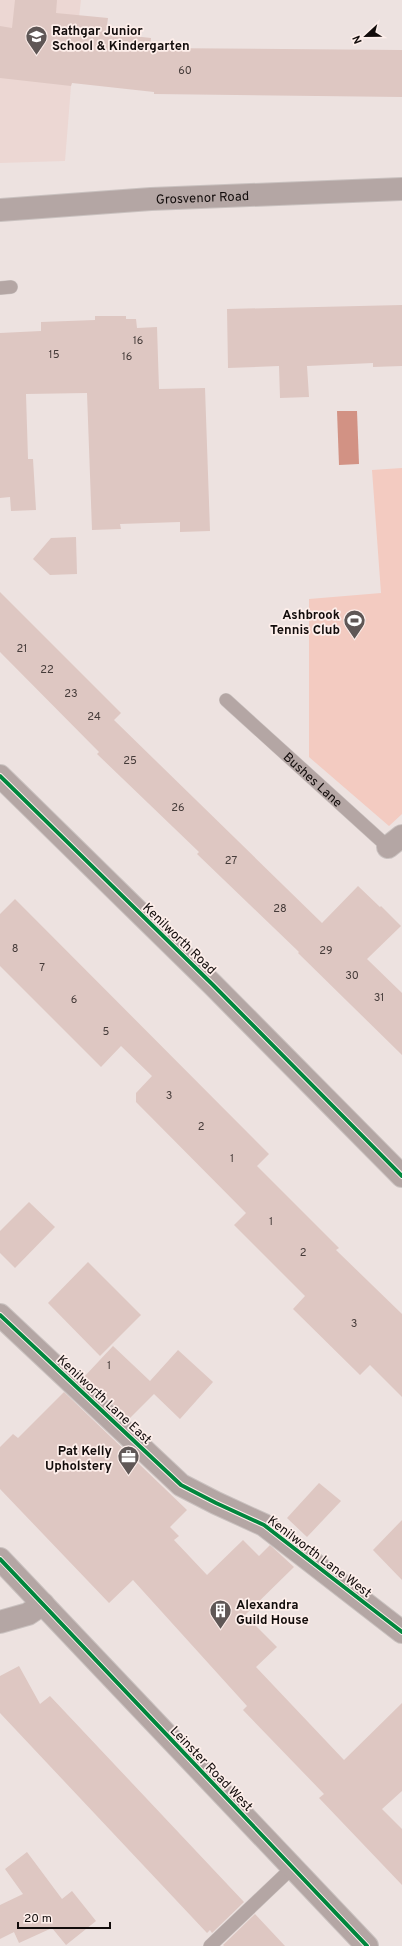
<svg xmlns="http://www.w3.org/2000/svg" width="402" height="1946" font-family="Overpass,sans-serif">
<rect width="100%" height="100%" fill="#ede2e0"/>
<path fill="#ecd7d3" d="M0,0H81L71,86L65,161L0,163Z"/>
<path fill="#f3cbc1" d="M402,468V814L389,826L309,757V599L381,593L372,470Z"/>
<path fill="#d29284" d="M337,411H357L359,464L339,465Z"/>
<g fill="#dec7c2">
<path d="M15,0H57L56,13L108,18L106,33L151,38L150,48L402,50V97L154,94V92L72,83L71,86L0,78V26L12,28Z"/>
<path d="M402,305V366L373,367V363L307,366L309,397L280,398L279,366L228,368L227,309Z"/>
<path d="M95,316H126V319H136L137,328L157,327L159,389L205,388L210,531L180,532V522L120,524L121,529L92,530L87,393L26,394L28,459H33L36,510L11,511L10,497L0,498V333L41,331V322L95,320Z"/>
<path d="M76,537L77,574L50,575L33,559L51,538Z"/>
<path d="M0,592L121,713L114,720L322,923L358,886L380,907L381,906L401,926L367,959L402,993V1055L298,953L299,952L197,854L199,852L97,754L99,752L0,652Z"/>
<path d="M15,899L269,1154L257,1166L339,1248L336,1250L402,1314V1397L370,1365L360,1375L293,1309L305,1296L234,1225L246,1213L136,1102V1093L152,1076L121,1046L101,1067L0,966V914Z"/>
<path d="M29,1202L55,1227L15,1268L0,1253V1231Z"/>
<path d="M88,1262L141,1315L100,1356L48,1303Z"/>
<path d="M113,1346L150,1381L178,1350L213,1382L180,1419L154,1394L129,1419L84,1377Z"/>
<path d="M64,1392L187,1510L170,1527L179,1536L174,1540L207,1575L243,1540L259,1556L270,1545L294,1567L245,1615L277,1647L256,1667L344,1760L402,1703V1791L382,1809L402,1829V1885L319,1798L324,1794L243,1710L247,1706L133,1580L109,1603L0,1489V1447L13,1434L18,1438Z"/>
<path d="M319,1483L341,1501L307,1537L287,1518Z"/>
<path d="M402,1520V1580L373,1550Z"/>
<path d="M19,1666L40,1704L50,1696L244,1902L212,1933L210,1930L207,1933L0,1713V1676Z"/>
<path d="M27,1852L62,1899L72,1891L96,1921L66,1945L52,1928L19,1943L14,1932L0,1939V1905L23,1894L5,1869Z"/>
<path d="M255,1914L285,1946H224L223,1945Z"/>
</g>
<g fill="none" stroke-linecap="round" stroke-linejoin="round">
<defs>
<g id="service">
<path d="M0,288L11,287"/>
<path id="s1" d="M226,700L388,847"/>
<path d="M210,1946L293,1867"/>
</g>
<g id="minor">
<path id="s2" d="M0,210L151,199L402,189"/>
<path d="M388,847L402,836"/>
<path d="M0,1315L181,1485L216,1503L264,1525L402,1632"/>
<path d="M0,1559L367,1946"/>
<path d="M0,1622L28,1614L43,1604"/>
</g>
<path id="tertiary" d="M0,776L213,985L402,1176"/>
</defs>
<use href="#service" stroke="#c9c1bf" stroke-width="14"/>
<use href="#minor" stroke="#c9c1bf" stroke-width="24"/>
<use href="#tertiary" stroke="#c9c1bf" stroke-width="24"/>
<use href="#service" stroke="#b4a6a4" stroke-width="13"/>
<use href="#minor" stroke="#b4a6a4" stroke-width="22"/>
<use href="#tertiary" stroke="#b4a6a4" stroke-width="22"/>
<defs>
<g id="cycleway">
<path d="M0,776L213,985L402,1176"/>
<path d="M0,1315L181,1485L216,1503L264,1525L402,1632"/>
<path d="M0,1559L367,1946"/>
</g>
</defs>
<use href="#cycleway" stroke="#fdeeea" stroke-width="6"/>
<use href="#cycleway" stroke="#00873e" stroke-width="4"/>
</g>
<defs>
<symbol id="school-pin" viewBox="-11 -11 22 30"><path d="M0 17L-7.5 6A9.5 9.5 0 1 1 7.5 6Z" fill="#5f5756" stroke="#fdeeea"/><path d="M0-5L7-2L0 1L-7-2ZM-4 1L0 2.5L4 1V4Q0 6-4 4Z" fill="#fff"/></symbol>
<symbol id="stadium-pin" viewBox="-11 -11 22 30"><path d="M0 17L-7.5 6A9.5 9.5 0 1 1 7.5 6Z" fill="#5f5756" stroke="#fdeeea"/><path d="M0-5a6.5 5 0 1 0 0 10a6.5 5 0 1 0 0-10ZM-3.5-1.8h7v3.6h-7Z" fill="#fff"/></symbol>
<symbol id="office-pin" viewBox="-11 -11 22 30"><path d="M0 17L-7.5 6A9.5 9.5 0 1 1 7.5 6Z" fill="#5f5756" stroke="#fdeeea"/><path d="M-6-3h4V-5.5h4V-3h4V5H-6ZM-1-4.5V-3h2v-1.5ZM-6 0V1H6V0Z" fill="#fff"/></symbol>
<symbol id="building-pin" viewBox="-11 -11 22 30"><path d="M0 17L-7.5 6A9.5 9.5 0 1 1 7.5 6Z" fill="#5f5756" stroke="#fdeeea"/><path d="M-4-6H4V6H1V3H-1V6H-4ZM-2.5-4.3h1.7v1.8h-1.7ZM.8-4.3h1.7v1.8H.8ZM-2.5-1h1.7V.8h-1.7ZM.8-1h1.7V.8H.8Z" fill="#fff"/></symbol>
</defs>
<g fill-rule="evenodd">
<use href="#school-pin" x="24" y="24" width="25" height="34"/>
<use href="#stadium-pin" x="342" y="608" width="25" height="34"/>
<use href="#office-pin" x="116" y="1444" width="25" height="34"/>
<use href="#building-pin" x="208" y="1598" width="25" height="34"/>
</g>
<g text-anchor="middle" stroke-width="3.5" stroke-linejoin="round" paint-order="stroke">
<g font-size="11" fill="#453b39">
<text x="185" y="74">60</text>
<text x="138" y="344">16</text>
<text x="54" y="358">15</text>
<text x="127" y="360">16</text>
<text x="22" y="652">21</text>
<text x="47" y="673">22</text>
<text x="71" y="697">23</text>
<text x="94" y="720">24</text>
<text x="130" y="764">25</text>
<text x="178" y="811">26</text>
<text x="231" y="864">27</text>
<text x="280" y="912">28</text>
<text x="15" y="952">8</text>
<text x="326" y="954">29</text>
<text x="42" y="971">7</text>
<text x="352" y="979">30</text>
<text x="379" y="1001">31</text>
<text x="74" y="1003">6</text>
<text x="106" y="1035">5</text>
<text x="169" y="1099">3</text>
<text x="201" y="1130">2</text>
<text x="232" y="1162">1</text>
<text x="271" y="1225">1</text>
<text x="303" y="1256">2</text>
<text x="354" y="1327">3</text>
<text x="109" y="1369">1</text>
</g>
<g font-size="13" font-weight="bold" fill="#120c0b" stroke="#fdeeea" text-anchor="start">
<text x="52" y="35">Rathgar Junior<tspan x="52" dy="15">School &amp; Kindergarten</tspan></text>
<text x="340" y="619" text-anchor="end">Ashbrook<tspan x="340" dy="15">Tennis Club</tspan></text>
<text x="112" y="1455" text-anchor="end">Pat Kelly<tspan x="112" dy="15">Upholstery</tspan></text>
<text x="236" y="1609">Alexandra<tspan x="236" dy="15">Guild House</tspan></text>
</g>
<g font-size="13" fill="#120c0b" stroke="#fdeeea">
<text dy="5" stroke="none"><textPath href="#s2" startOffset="203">Grosvenor Road</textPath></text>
<text dy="5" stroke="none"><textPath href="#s1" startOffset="118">Bushes Lane</textPath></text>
<text transform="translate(180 938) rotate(44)" y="5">Kenilworth Road</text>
<text transform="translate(105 1399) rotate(43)" y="5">Kenilworth Lane East</text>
<text transform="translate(320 1556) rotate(37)" y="5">Kenilworth Lane West</text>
<text transform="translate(212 1768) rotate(46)" y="5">Leinster Road West</text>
</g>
</g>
<g transform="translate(366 36) rotate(248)" stroke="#fdeeea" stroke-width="3" paint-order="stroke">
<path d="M0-3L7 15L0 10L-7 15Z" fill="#120c0b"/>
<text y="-6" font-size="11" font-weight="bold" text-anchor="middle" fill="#120c0b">N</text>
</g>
<path d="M18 1922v6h92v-6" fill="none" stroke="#120c0b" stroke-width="2"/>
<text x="24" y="1922" font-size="12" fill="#120c0b" stroke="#fdeeea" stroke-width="3" paint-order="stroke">20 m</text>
</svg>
